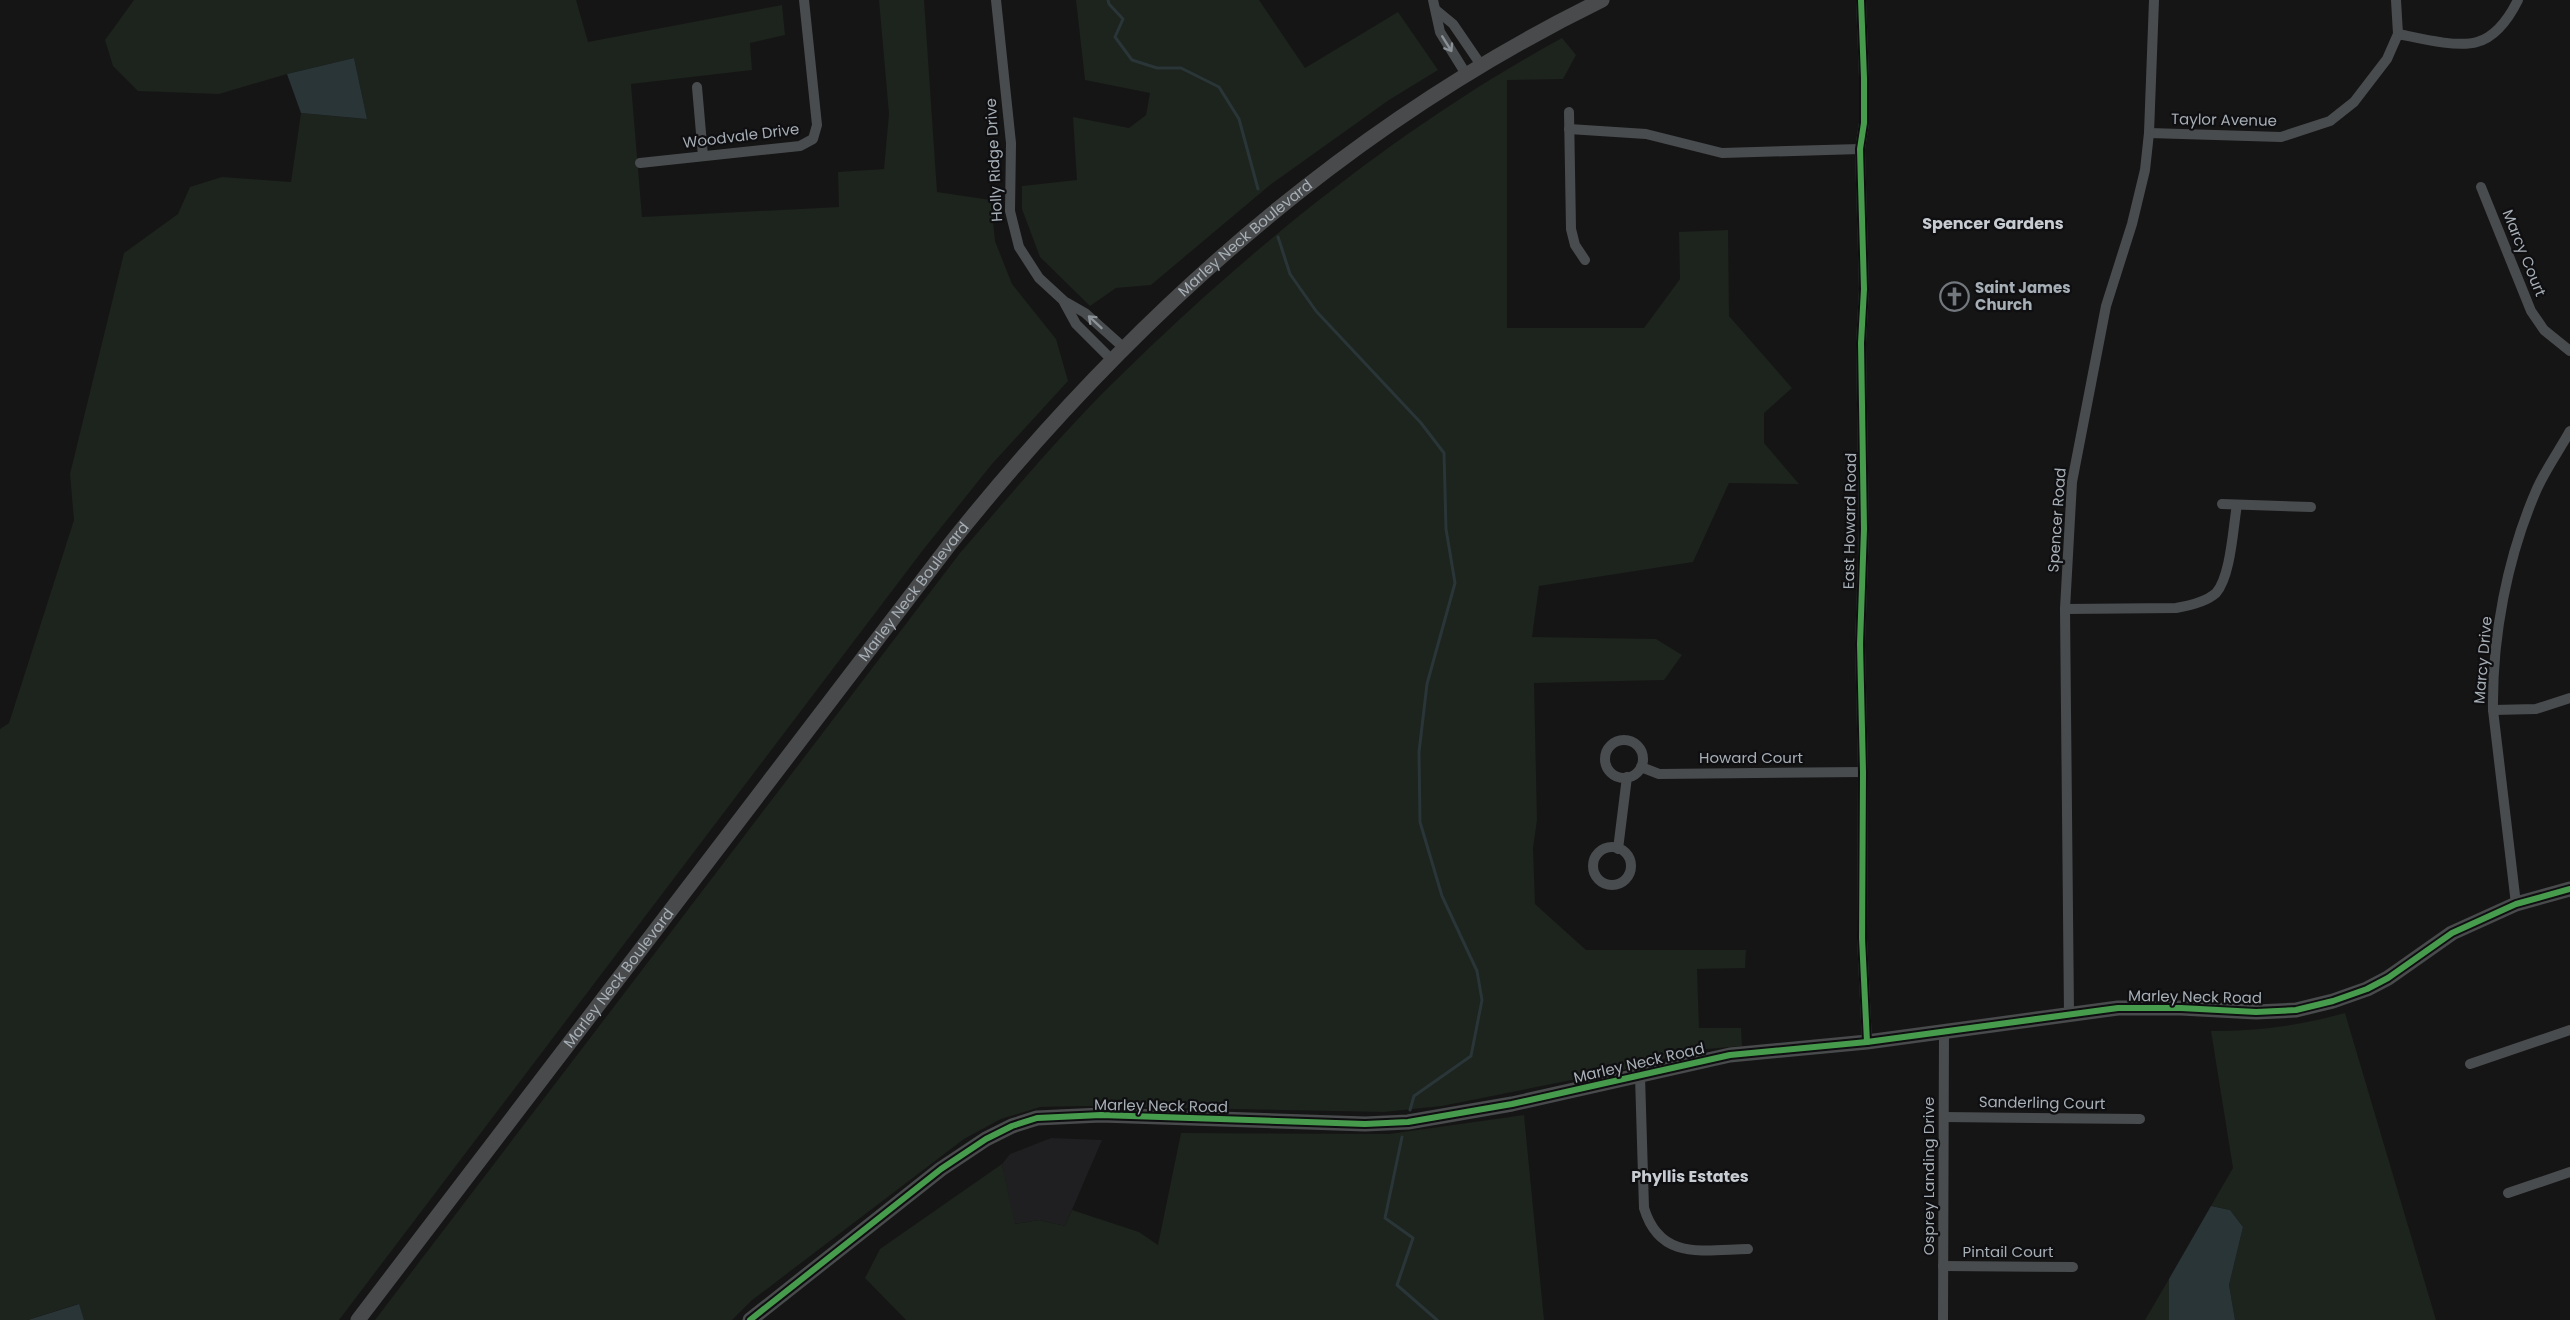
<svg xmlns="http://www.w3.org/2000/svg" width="2570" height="1320" font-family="Poppins,sans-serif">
<rect width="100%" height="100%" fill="#151515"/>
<path fill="#1f1f21" d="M1051,1138L1102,1140L1065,1226L1039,1220L1014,1224L1002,1164L1010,1154Z"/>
<g fill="#1d231d">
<path d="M576,0L588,42L782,5L785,35L750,43L752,70L631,84L642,217L839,207L838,172L884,169L889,114L879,0H924L937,192L991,200L995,241L1012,284L1056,339L1068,381L992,464L923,550L339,1320H84L78,1304L28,1320H0V729L9,723L74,520L70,474L124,253L178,214L190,187L222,177L291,182L301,113L367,119L354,58L287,74L219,94L138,91L113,66L105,40L134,0Z"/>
<path d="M1076,0H1259L1305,68L1398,12L1438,70L1389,100L1270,185L1151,285L1116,288L1090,306L1040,257L1022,209V186L1077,180L1073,117L1129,128L1146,115L1150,93L1085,80Z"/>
<path d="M1562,38L1576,55L1563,79L1507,80V328H1644L1680,279L1679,232L1728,230L1729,316L1792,388L1764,413V443L1799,484L1729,483L1693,562L1539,586L1532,637L1656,639L1682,655L1664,680L1534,683L1537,820L1533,848L1535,904L1586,950H1746L1745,968L1697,969L1699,1028H1741L1742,1046L1695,1050L1622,1070L1442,1106L1384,1112L1082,1106L1040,1107L1001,1119L964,1139L751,1301L732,1320H375L960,553C1011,494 1060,435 1116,380C1248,250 1399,127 1562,38Z"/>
<path d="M2345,1013L2436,1320H2235L2229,1285L2243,1227L2230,1210L2211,1206L2233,1168L2211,1031C2259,1031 2298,1026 2345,1013Z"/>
<path d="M1524,1115L1544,1320H906L865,1278L880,1249L1002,1164L1015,1224L1039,1220L1065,1226L1072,1210L1139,1232L1158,1245L1181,1133L1389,1134Z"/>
<path d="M2169,1279V1320H2145Z"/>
</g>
<g fill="#2a3538">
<path d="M354,58L367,119L301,113L287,74Z"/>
<path d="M2211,1206L2230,1210L2243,1227L2229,1285L2235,1320H2169V1279Z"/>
<path d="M79,1304L84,1320H28Z"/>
</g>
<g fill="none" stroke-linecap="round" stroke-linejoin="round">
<g stroke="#2a3538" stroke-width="3">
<path d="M1108,0L1109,4L1123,19L1115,37L1132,60L1157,68H1181L1219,87L1239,119L1258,189"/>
<path d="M1278,237L1290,274L1316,311L1421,423L1444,453L1446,529L1455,583L1427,684L1419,752L1420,822L1442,896L1477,971L1482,1000L1471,1056L1414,1096L1410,1110"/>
<path d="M1402,1137L1385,1218L1413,1238L1397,1285L1437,1320"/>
</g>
<g stroke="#494c4e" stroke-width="10">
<path d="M996,0L1011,143L1010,211L1019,247L1039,278L1064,301L1085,313L1123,347"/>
<path d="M1433,0L1440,32L1466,74"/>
<path d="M1861,0L1864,78V123L1860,149L1864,289L1861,343L1864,529L1860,644L1863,772L1862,938L1867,1042"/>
<path d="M1436,10L1453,24L1481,65"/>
<path d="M2398,34C2418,38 2457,48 2477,42C2496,37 2510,16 2518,0"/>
<path d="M697,87L703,156"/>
<path d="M1569,112L1571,229L1575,245L1585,260"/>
<path d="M1569,129L1646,134L1722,153L1860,149"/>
<path d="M2149,133L2281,137L2330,121L2354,102L2387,59L2398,34L2396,0"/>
<path d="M640,163L800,146L813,139L817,125L804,0"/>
<path d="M2481,187L2531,311L2544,330L2570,351"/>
<path d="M1064,302L1076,324L1111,359"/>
<path d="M2222,504L2311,507"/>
<path d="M2065,609L2176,608C2188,606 2206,602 2216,593C2231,576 2233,527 2237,505"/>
<path d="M2493,710L2536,709L2570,698"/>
<circle cx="1624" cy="759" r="19"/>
<path d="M1641,767L1659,774L1863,772"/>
<circle cx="1612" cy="866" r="19"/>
<path d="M1618,849L1627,777"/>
<path d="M2516,904L2493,710C2492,637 2507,558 2536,491C2545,470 2559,451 2570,431"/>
<path d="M2069,1014L2065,609L2072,482L2106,306L2132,224L2145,170L2149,133L2154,0"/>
<path d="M2470,1064L2570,1030"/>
<path d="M1640,1076L1644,1208C1660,1261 1703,1250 1748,1249"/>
<path d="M1944,1117L2140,1119"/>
<path d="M2508,1193L2570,1172"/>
<path d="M1943,1266L2073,1267"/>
<path d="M1943,1320L1944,1032"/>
</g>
<g stroke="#484a4c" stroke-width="15">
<path id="s1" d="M358,1320L950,544C1128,321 1344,126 1602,0"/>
<path d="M750,1320L941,1169L986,1139L1012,1126L1037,1118L1101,1115L1365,1124L1408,1122L1512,1104L1730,1055L1867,1042L2118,1008H2181L2256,1012L2296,1010L2333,1001L2367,989L2388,978L2452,933L2516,904L2570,889"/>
</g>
<defs>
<g id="cycleway">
<path d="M1861,0L1864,78V123L1860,149L1864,289L1861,343L1864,529L1860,644L1863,772L1862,938L1867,1042"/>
<path d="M750,1320L941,1169L986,1139L1012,1126L1037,1118L1101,1115L1365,1124L1408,1122L1512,1104L1730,1055L1867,1042L2118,1008H2181L2256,1012L2296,1010L2333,1001L2367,989L2388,978L2452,933L2516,904L2570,889"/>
</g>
</defs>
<use href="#cycleway" stroke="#0f0f11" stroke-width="10"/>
<use href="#cycleway" stroke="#469c4c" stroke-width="6"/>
</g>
<defs><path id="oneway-shaft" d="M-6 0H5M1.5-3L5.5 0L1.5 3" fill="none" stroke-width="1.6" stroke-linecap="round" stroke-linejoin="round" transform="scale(1.5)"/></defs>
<g stroke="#8a9197">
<use href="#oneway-shaft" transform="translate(1447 44) rotate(58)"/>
<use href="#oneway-shaft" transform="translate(1095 322) rotate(-137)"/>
</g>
<defs>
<symbol id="church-ring" viewBox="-11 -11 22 22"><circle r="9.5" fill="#0f0f11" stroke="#73787e" stroke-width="1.5"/><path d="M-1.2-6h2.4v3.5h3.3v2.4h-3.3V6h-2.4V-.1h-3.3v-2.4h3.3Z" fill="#73787e"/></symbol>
</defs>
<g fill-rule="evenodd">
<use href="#church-ring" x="1938" y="280" width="33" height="33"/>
</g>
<g text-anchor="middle" stroke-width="4.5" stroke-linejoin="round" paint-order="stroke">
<g font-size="15" fill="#a6aeb6" stroke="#0f0f11">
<text transform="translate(2224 120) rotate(1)" y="5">Taylor Avenue</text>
<text transform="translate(741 136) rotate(-7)" y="5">Woodvale Drive</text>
<text transform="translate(994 160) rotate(-93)" y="5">Holly Ridge Drive</text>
<text dy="5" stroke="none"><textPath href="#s1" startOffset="1402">Marley Neck Boulevard</textPath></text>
<text transform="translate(2524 253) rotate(68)" y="5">Marcy Court</text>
<text transform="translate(2057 520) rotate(-86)" y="5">Spencer Road</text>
<text transform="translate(1850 521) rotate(-89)" y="5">East Howard Road</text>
<text dy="5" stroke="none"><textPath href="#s1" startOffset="916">Marley Neck Boulevard</textPath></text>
<text transform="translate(2483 660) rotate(-85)" y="5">Marcy Drive</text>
<text x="1751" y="763">Howard Court</text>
<text dy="5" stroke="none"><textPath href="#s1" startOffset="430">Marley Neck Boulevard</textPath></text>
<text transform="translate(2195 997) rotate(1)" y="5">Marley Neck Road</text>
<text transform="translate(1639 1063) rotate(-13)" y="5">Marley Neck Road</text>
<text transform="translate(2042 1103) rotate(1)" y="5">Sanderling Court</text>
<text transform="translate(1161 1106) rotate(1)" y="5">Marley Neck Road</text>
<text transform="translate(1929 1176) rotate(-90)" y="5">Osprey Landing Drive</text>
<text x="2008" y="1257">Pintail Court</text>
</g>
<g font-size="15" font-weight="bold" fill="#a6aeb6" stroke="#0f0f11" text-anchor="start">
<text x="1975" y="293">Saint James<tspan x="1975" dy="17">Church</tspan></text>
</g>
<g font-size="16" font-weight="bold" fill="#c7ccd2" stroke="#0f0f11">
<text x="1993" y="229">Spencer Gardens</text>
<text x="1690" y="1182">Phyllis Estates</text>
</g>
</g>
</svg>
